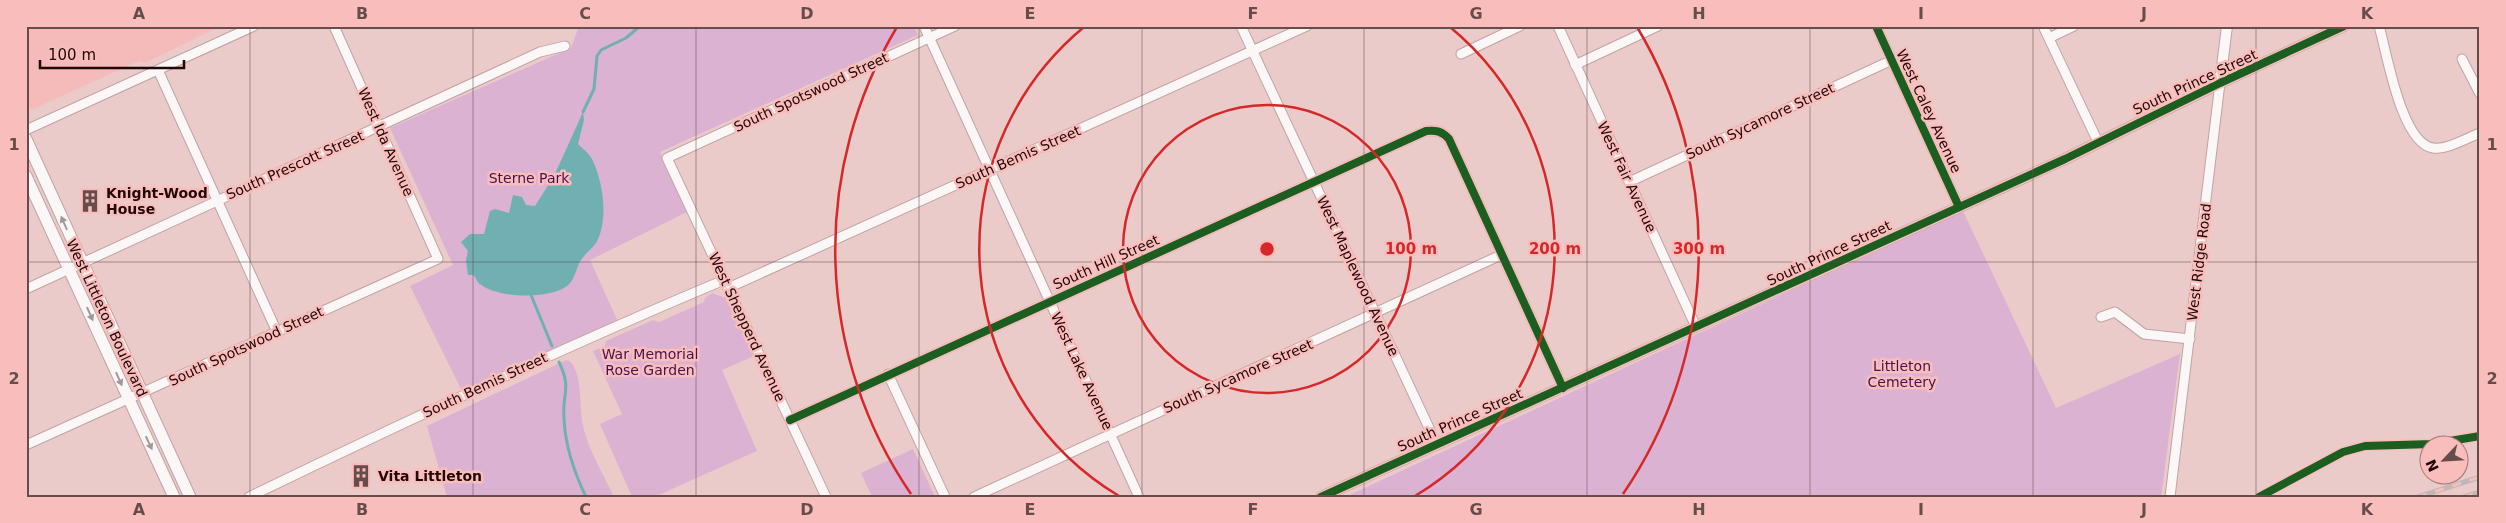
<svg xmlns="http://www.w3.org/2000/svg" width="2506" height="523" font-family="'DejaVu Sans',sans-serif">
<rect width="100%" height="100%" fill="#ebcbca"/>
<path fill="#f5baba" d="M26,26H221L145,63L139,61L31,110L26,99Z"/>
<g fill="#dbb2d2">
<path d="M579,26H914L918,35L660,152L687,212L590,260L619,324L464,395L410,286L453,265L390,128L571,48Z"/>
<path d="M1963,211L2056,408L2180,354L2161,497H1345Z"/>
<path d="M712,293L726,298L754,356L722,370L757,451L654,497H632L600,424L622,414L593,351L605,346L606,341L653,320L659,322L704,302L705,298Z"/>
<path d="M566,360L571,362C584,380 578,408 584,430C590,453 604,475 614,497H447L427,426Z"/>
<path d="M913,449L935,497H872L861,473Z"/>
</g>
<path fill="#70b0b3" d="M583,112L584,120L578,144C583,149 590,154 593,161C603,183 608,217 598,239C595,247 586,252 581,260C575,270 575,282 564,288C545,299 497,298 480,284C476,281 477,278 473,275H468L466,260L468,251L461,242L470,234H484L490,211L495,209L509,213L513,195L522,197L526,205L535,206L554,176Z"/>
<g fill="none" stroke-linecap="round" stroke-linejoin="round">
<g stroke="#70b0b3" stroke-width="3">
<path d="M583,112L594,89L597,56L601,50L626,38L640,26"/>
<path d="M531,295L552,346"/>
<path d="M559,362C572,389 562,392 564,418C565,446 574,472 586,497"/>
</g>
<defs>
<g id="minor">
<path d="M924,26L1139,497"/>
<path d="M1241,26L1437,445"/>
<path d="M1558,26L1696,327"/>
<path d="M1876,26L1959,207"/>
<path d="M2043,26L2098,142"/>
<path d="M2379,26C2387,53 2401,143 2433,148C2447,150 2467,138 2480,133"/>
<path d="M2049,38L2074,26"/>
<path d="M1461,54L1520,26"/>
<path d="M2462,59L2480,94"/>
<path d="M1575,65L1658,26"/>
<path d="M158,70L277,332"/>
<path d="M26,130L254,26"/>
<path d="M1629,182L1892,60"/>
<path d="M728,288L1307,26"/>
<path d="M26,289L540,52L565,46"/>
<path d="M2101,317L2115,312L2144,334L2190,339"/>
<path d="M888,374L945,497"/>
<path d="M790,420L1426,131C1436,130 1442,131 1449,139L1563,388"/>
<path d="M26,445L438,259L334,26"/>
<path d="M249,497C406,421 564,347 724,280"/>
<path d="M826,497L667,158L955,26"/>
<path d="M974,497L1501,255"/>
<path d="M2170,497L2220,83"/>
</g>
<g id="tertiary">
<path d="M2220,83L2227,26"/>
<path d="M1321,497L2065,159L2220,83L2344,26"/>
</g>
<g id="secondary">
<path d="M26,139L190,497"/>
<path d="M26,176L174,497"/>
</g>
</defs>
<use href="#minor" stroke="#bea3a2" stroke-width="11"/>
<use href="#tertiary" stroke="#bea3a2" stroke-width="12"/>
<use href="#secondary" stroke="#bea3a2" stroke-width="13"/>
<use href="#minor" stroke="#fcf7f7" stroke-width="9"/>
<use href="#tertiary" stroke="#fcf7f7" stroke-width="10"/>
<use href="#secondary" stroke="#fcf7f7" stroke-width="11"/>
<defs>
<g id="rail">
<path d="M2418,497L2480,477"/>
<path d="M2464,497L2480,492"/>
</g>
</defs>
<use href="#rail" stroke="#c0b8b8" stroke-width="5"/>
<use href="#rail" stroke="#f9bebc" stroke-width="3" stroke-dasharray="9" stroke-linecap="butt"/>
<defs>
<g id="cycleway">
<path d="M1876,26L1959,207"/>
<path d="M790,420L1426,131C1436,130 1442,131 1449,139L1563,388"/>
<path d="M1321,497L2065,159L2220,83L2344,26"/>
<path d="M2259,497L2343,452L2365,446L2432,444L2480,436"/>
</g>
</defs>
<use href="#cycleway" stroke="#f9bebc" stroke-width="11"/>
<use href="#cycleway" stroke="#1b5e20" stroke-width="8"/>
</g>
<defs><path id="oneway-solid" d="M-6-.8H1V-3.2L6.5 0L1 3.2V.8H-6Z" transform="scale(1.25)"/></defs>
<g fill="#a49797">
<use href="#oneway-solid" transform="translate(64 223) rotate(-114)"/>
<use href="#oneway-solid" transform="translate(90 314) rotate(66)"/>
<use href="#oneway-solid" transform="translate(119 379) rotate(66)"/>
<use href="#oneway-solid" transform="translate(149 443) rotate(65)"/>
</g>
<path fill="none" stroke="#674c4c" stroke-width="1" stroke-opacity="0.55" d="M250,26V497M473,26V497M696,26V497M919,26V497M1142,26V497M1364,26V497M1587,26V497M1810,26V497M2033,26V497M2256,26V497M26,262H2480"/>
<g fill="none" stroke="#d62828" stroke-width="2.5">
<circle cx="1267" cy="249" r="144"/>
<path d="M1119 496A288 288 0 0 1 1084 27M1450 27A288 288 0 0 1 1415 496"/>
<path d="M911 494A432 432 0 0 1 897 27M1637 27A432 432 0 0 1 1623 494"/>
</g>
<defs>
<symbol id="building-bare" viewBox="-9 -9 18 18"><path d="M-4-6H4V6H1V3H-1V6H-4ZM-2.5-4.3h1.7v1.8h-1.7ZM.8-4.3h1.7v1.8H.8ZM-2.5-1h1.7V.8h-1.7ZM.8-1h1.7V.8H.8Z" fill="#674c4c" stroke="#f9bebc" stroke-width="2.5" paint-order="stroke"/></symbol>
</defs>
<g fill-rule="evenodd">
<use href="#building-bare" x="74" y="185" width="32" height="32"/>
<use href="#building-bare" x="345" y="460" width="32" height="32"/>
</g>
<g text-anchor="middle" stroke-width="5" stroke-linejoin="round" paint-order="stroke">
<g font-size="14" fill="#200708" stroke="#f9bebc">
<text transform="translate(2195 82) rotate(-25)" y="5">South Prince Street</text>
<text transform="translate(811 92) rotate(-25)" y="5">South Spotswood Street</text>
<text transform="translate(1929 111) rotate(65)" y="5">West Caley Avenue</text>
<text transform="translate(1760 121) rotate(-25)" y="5">South Sycamore Street</text>
<text transform="translate(386 142) rotate(66)" y="5">West Ida Avenue</text>
<text transform="translate(1018 157) rotate(-24)" y="5">South Bemis Street</text>
<text transform="translate(295 165) rotate(-24)" y="5">South Prescott Street</text>
<text transform="translate(1627 177) rotate(65)" y="5">West Fair Avenue</text>
<text transform="translate(1829 253) rotate(-25)" y="5">South Prince Street</text>
<text transform="translate(1106 262) rotate(-24)" y="5">South Hill Street</text>
<text transform="translate(2199 262) rotate(-83)" y="5">West Ridge Road</text>
<text transform="translate(1358 276) rotate(65)" y="5">West Maplewood Avenue</text>
<text transform="translate(107 318) rotate(65)" y="5">West Littleton Boulevard</text>
<text transform="translate(747 327) rotate(65)" y="5">West Shepperd Avenue</text>
<text transform="translate(246 346) rotate(-25)" y="5">South Spotswood Street</text>
<text transform="translate(1082 371) rotate(65)" y="5">West Lake Avenue</text>
<text transform="translate(1238 376) rotate(-24)" y="5">South Sycamore Street</text>
<text transform="translate(485 385) rotate(-25)" y="5">South Bemis Street</text>
<text transform="translate(1460 420) rotate(-24)" y="5">South Prince Street</text>
</g>
<g font-size="14" fill="#451050" stroke="#f9bebc">
<text x="529" y="183">Sterne Park</text>
<text x="650" y="359">War Memorial<tspan x="650" dy="16">Rose Garden</tspan></text>
<text x="1902" y="371">Littleton<tspan x="1902" dy="16">Cemetery</tspan></text>
</g>
<g font-size="14" font-weight="bold" fill="#200708" stroke="#f9bebc" text-anchor="start">
<text x="106" y="198">Knight-Wood<tspan x="106" dy="16">House</tspan></text>
<text x="378" y="481">Vita Littleton</text>
</g>
</g>
<circle cx="1267" cy="249" r="8" fill="#d62828" stroke="#f9bebc" stroke-width="2.5"/>
<g font-size="15" text-anchor="middle" font-weight="bold" fill="#d62828" stroke="#f9bebc" stroke-width="5" stroke-linejoin="round" paint-order="stroke">
<text x="1411" y="254">100 m</text>
<text x="1555" y="254">200 m</text>
<text x="1699" y="254">300 m</text>
</g>
<rect width="2506" height="523" fill="none" stroke="#f9bebc" stroke-width="55"/>
<g transform="translate(2444 460) rotate(245)"><circle r="24" fill="#f9bebc" stroke="#a27574"/>
<path d="M0-4L9 19L0 12L-9 19Z" fill="#674c4c"/>
<text y="-8" font-size="14" font-weight="bold" text-anchor="middle" fill="#200708">N</text>
</g>
<path d="M40 60v8h144v-8" fill="none" stroke="#200708" stroke-width="2.5"/>
<text x="48" y="60" font-size="15" fill="#200708" stroke="#f9bebc" stroke-width="4" paint-order="stroke">100 m</text>
<rect x="28" y="28" width="2450" height="468" fill="none" stroke="#674c4c" stroke-width="2"/>
<g font-size="16" text-anchor="middle" font-weight="bold" fill="#674c4c">
<text x="139" y="19">A</text>
<text x="362" y="19">B</text>
<text x="585" y="19">C</text>
<text x="807" y="19">D</text>
<text x="1030" y="19">E</text>
<text x="1253" y="19">F</text>
<text x="1476" y="19">G</text>
<text x="1699" y="19">H</text>
<text x="1921" y="19">I</text>
<text x="2144" y="19">J</text>
<text x="2367" y="19">K</text>
<text x="14" y="150">1</text>
<text x="2492" y="150">1</text>
<text x="14" y="384">2</text>
<text x="2492" y="384">2</text>
<text x="139" y="515">A</text>
<text x="362" y="515">B</text>
<text x="585" y="515">C</text>
<text x="807" y="515">D</text>
<text x="1030" y="515">E</text>
<text x="1253" y="515">F</text>
<text x="1476" y="515">G</text>
<text x="1699" y="515">H</text>
<text x="1921" y="515">I</text>
<text x="2144" y="515">J</text>
<text x="2367" y="515">K</text>
</g>
</svg>
